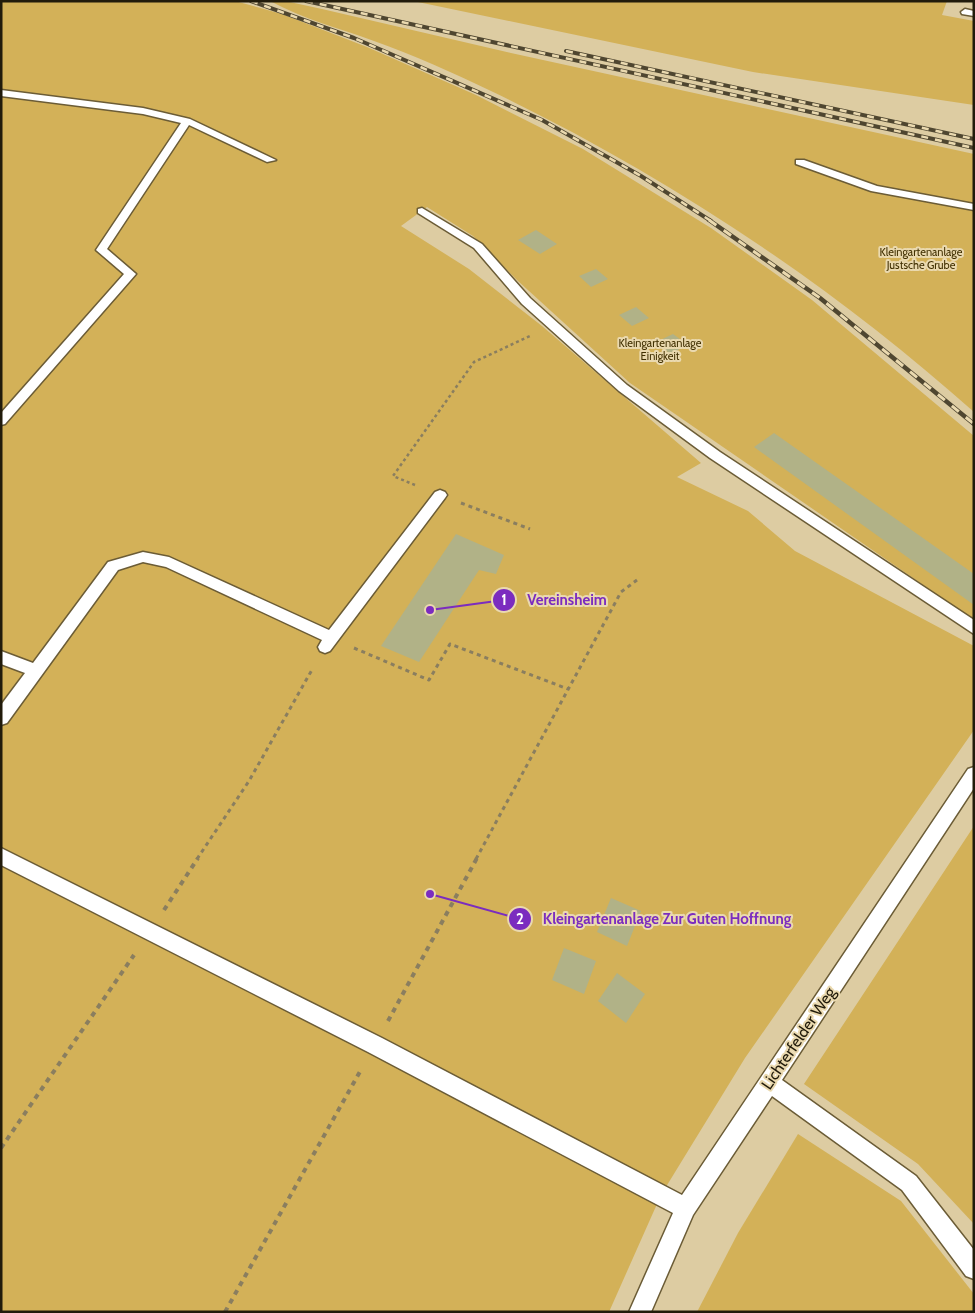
<svg xmlns="http://www.w3.org/2000/svg" width="975" height="1313" font-family="Cabin,sans-serif">
<rect width="100%" height="100%" fill="#ddcca2"/>
<g fill="#d3b158">
<path d="M1,1H235L282,14L367,47L476,95L583,149L711,228L812,300L974,436V620L630,383L518,281L473,236L427,207L401,226L469,269L542,326L701,463L677,477L748,511L795,551L974,646V730L745,1058L661,1195L609,1312H1Z"/>
<path d="M270,1H285L322,9L511,53L974,154V412C829,283 666,175 491,91C453,73 414,55 374,41C339,28 303,19 270,1Z"/>
<path d="M413,1H947L942,15L974,21V105L753,72Z"/>
<path d="M974,826V1224L918,1164L804,1084Z"/>
<path d="M798,1134L901,1201L974,1294V1312H697L738,1233Z"/>
</g>
<g fill="#b1b287">
<path d="M536,230L557,244L540,254L518,240Z"/>
<path d="M596,269L608,279L591,287L579,276Z"/>
<path d="M636,307L649,318L632,326L619,315Z"/>
<path d="M673,334L688,345L670,354L656,342Z"/>
<path d="M774,433L974,574V605L754,447Z"/>
<path d="M456,534L504,555L496,574L479,570L419,662L381,646Z"/>
<path d="M611,898L641,911L627,946L597,932Z"/>
<path d="M564,948L596,961L584,994L552,980Z"/>
<path d="M617,973L645,994L626,1023L598,1001Z"/>
</g>
<g fill="none" stroke-linecap="round" stroke-linejoin="round">
<defs>
<g id="service">
<path d="M965,9L974,11V16L962,14L961,12Z"/>
<path d="M1,90L143,108L190,119L276,160L267,162L189,125L107,249L136,274L5,424L1,425V413L124,274L96,250L181,123L143,114L1,96Z"/>
<path d="M796,160H804L877,186L974,204V210L871,191L796,164Z"/>
<path d="M422,208L482,244L530,298L627,385L720,452L974,620V634L710,458L619,391L522,304L474,248L418,213V209Z"/>
<path d="M440,490L445,492L447,495L445,498L330,651L325,653L320,651L318,647L322,640L166,567L143,562L118,570L7,723L1,725V705L25,673L1,664V651L33,663L108,562L143,552L169,557L329,630L435,492Z"/>
<path d="M974,767V788L782,1080L916,1176L974,1250V1279L966,1276L902,1190L772,1096L693,1215L651,1312H629L673,1213L368,1052L1,865V848L382,1038L682,1195L968,769Z"/>
</g>
</defs>
<use href="#service" stroke="#6b5c36" stroke-width="3"/>
<path stroke="#8a7e5f" stroke-width="2.5" stroke-dasharray="3 3" stroke-linecap="butt" d="M415,485L393,476L474,362L530,336"/>
<g stroke="#8a7e5f" stroke-width="3" stroke-dasharray="4 4" stroke-linecap="butt">
<path d="M461,503L530,529"/>
<path d="M354,648L429,680L450,644L568,689"/>
<path d="M197,859L249,781L313,668"/>
<path d="M476,859L621,592L637,580"/>
</g>
<g stroke="#8a7e5f" stroke-width="4" stroke-dasharray="5 5" stroke-linecap="butt">
<path d="M164,910L198,858"/>
<path d="M388,1021L477,858"/>
<path d="M1,1148L134,955"/>
<path d="M225,1312L362,1068"/>
</g>
<use href="#service" fill="#fff" fill-rule="evenodd"/>
<defs>
<g id="rail-far1">
<path d="M251,1L354,38L542,120L641,176L711,221"/>
<path d="M306,1L974,148"/>
<path d="M566,51L974,139"/>
</g>
<path id="rail" d="M709,220L820,298L974,424"/>
</defs>
<use href="#rail-far1" stroke="#4f4630" stroke-width="4"/>
<use href="#rail" stroke="#4f4630" stroke-width="4.5"/>
<use href="#rail-far1" stroke="#ead9af" stroke-width="2.5" stroke-dasharray="7" stroke-linecap="butt"/>
<use href="#rail" stroke="#ead9af" stroke-width="3" stroke-dasharray="9" stroke-linecap="butt"/>
</g>
<g text-anchor="middle" stroke-width="4" stroke-linejoin="round" paint-order="stroke">
<g font-size="11" fill="#402f00" stroke="#ead9af">
<text x="921" y="256">Kleingartenanlage<tspan x="921" dy="13">Justsche Grube</tspan></text>
<text x="660" y="347">Kleingartenanlage<tspan x="660" dy="13">Einigkeit</tspan></text>
</g>
<g font-size="16" fill="#211b0b" stroke="#ead9af">
<text transform="translate(798 1038) rotate(-56)" y="6">Lichterfelder Weg</text>
</g>
</g>
<path fill="none" stroke="#7b2cbf" stroke-width="2" d="M430 610L504 600M430 894L520 919"/>
<g fill="#7b2cbf" stroke="#ead9af" stroke-width="2">
<circle cx="430" cy="610" r="5"/>
<circle cx="430" cy="894" r="5"/>
<circle cx="504" cy="600" r="12"/>
<circle cx="520" cy="919" r="12"/>
</g>
<g font-size="15" text-anchor="middle" font-weight="bold" fill="#fff">
<text x="504" y="605">1</text>
<text x="520" y="924">2</text>
</g>
<g font-size="15" text-anchor="middle" font-weight="bold" fill="#7b2cbf" stroke="#ead9af" stroke-width="4" stroke-linejoin="round" paint-order="stroke">
<text x="567" y="605">Vereinsheim</text>
<text x="667" y="924">Kleingartenanlage Zur Guten Hoffnung</text>
</g>
<rect width="975" height="1313" fill="none" stroke="#211b0b" stroke-width="5"/>
</svg>
